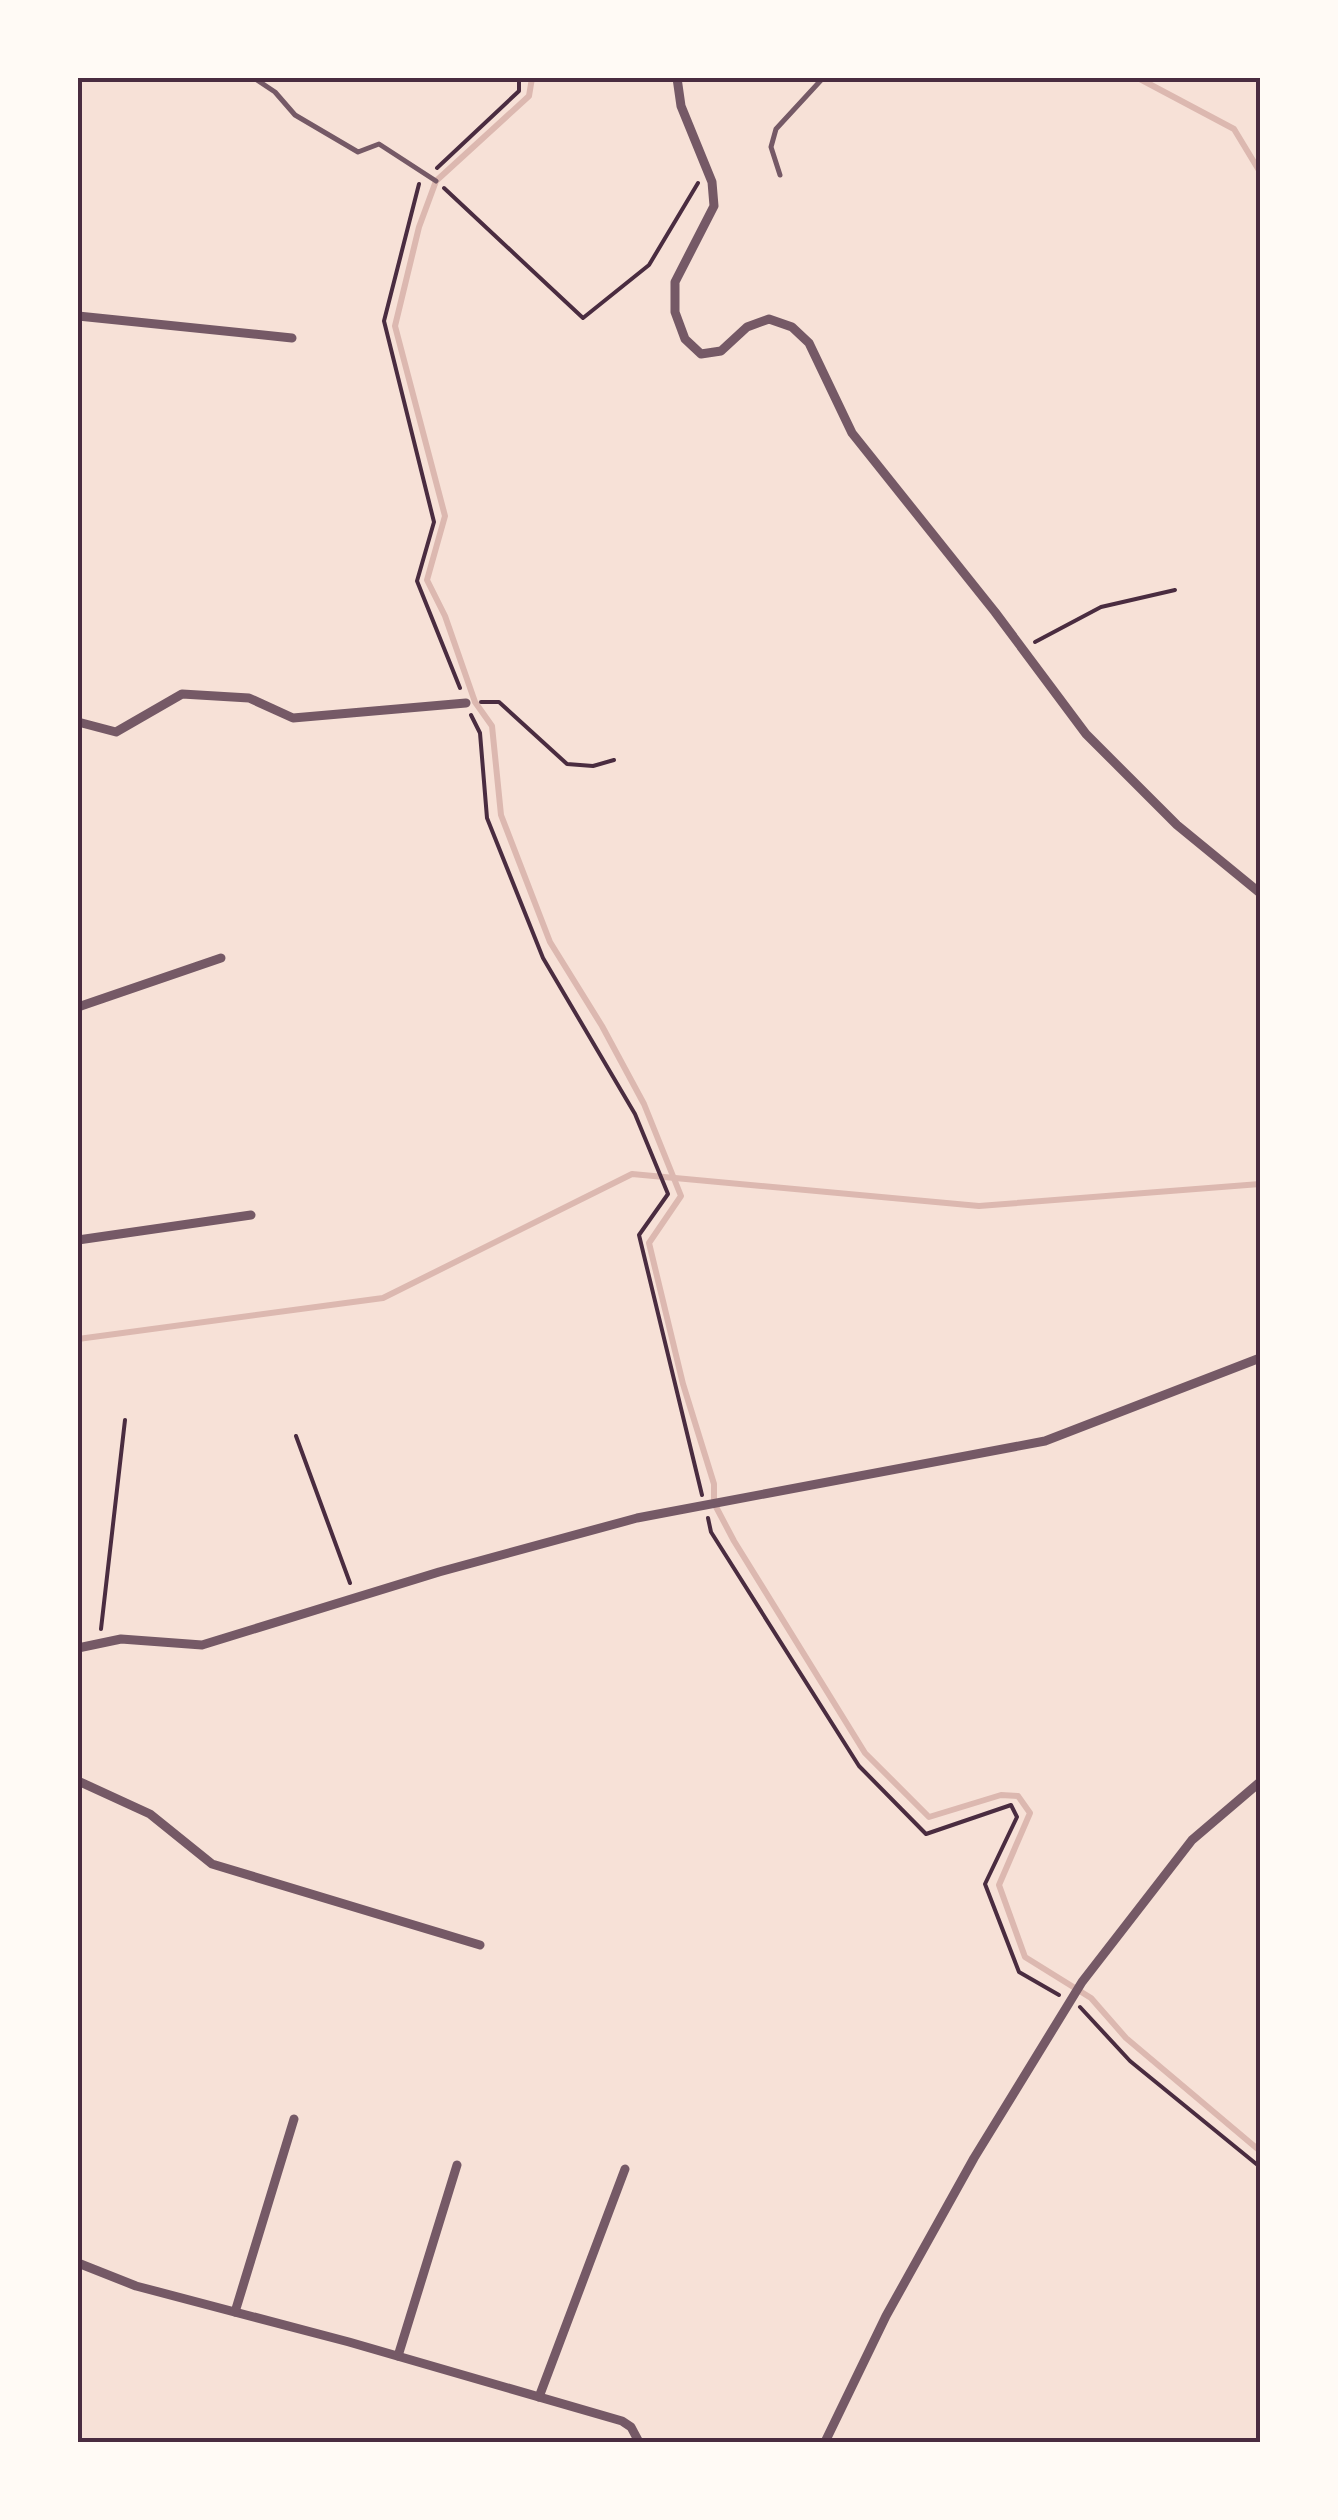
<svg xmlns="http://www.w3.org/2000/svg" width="1338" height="2520" font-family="'DejaVu Sans',sans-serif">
<rect width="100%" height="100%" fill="#f7e1d7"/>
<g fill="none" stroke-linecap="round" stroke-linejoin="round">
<g stroke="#dcb8b0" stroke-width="6">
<path d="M532,78L529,96L436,181L419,227L395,326L445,516L427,580L445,616L475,702L492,726L501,815L550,942L602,1026L644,1104L681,1196L649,1243L683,1384L714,1484V1503L734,1541L865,1753L929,1817L1001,1795L1018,1796L1030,1813L999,1885L1025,1957L1091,1998L1126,2038L1260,2151"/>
<path d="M1138,78L1234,129L1260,172"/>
<path d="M78,1339L383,1298L632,1174L979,1206L1260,1184"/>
</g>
<g stroke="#4a2c40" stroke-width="4">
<path d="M437,168L519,91V78"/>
<path d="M419,184L384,321L434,522L417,581L460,688"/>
<path d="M444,188L583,318L649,265L698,183"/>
<path d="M1035,642L1101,607L1175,590"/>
<path d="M481,702H499L567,764L593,766L614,760"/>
<path d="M471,715L480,733L487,818L543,958L635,1114L668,1194L639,1235L702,1495"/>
<path d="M296,1436L350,1583"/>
<path d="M708,1518L711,1532L859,1766L926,1834L1011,1805L1017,1817L985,1884L1019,1972L1059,1995"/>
<path d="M101,1629L125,1420"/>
<path d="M1080,2007L1130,2061L1260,2167"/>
</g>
<g stroke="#755966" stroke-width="5">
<path d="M254,78L275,92L295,115L358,152L379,144L436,181"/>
<path d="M1252,78L1260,79"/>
<path d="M780,175L771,147L776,129L823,78"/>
</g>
<g stroke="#755966" stroke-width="9">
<path d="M677,78L681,106L712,182L714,206L675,282V312L685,339L701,354L721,351L747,327L769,319L792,327L809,343L852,433L995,612L1086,734L1177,825L1260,893"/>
<path d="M78,316L292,338"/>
<path d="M78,722L116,732L182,694L249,698L293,718L466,703"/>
<path d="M78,1007L221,958"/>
<path d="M78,1240L251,1215"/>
<path d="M78,1648L121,1639L202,1645L439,1572L637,1518L1045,1441L1260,1358"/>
<path d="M78,1781L150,1814L212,1864L480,1945"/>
<path d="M78,2263L136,2286L349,2342L622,2421L631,2427L639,2442"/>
<path d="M235,2312L294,2119"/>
<path d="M398,2356L457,2165"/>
<path d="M539,2397L625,2169"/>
<path d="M825,2442L886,2316L974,2158L1082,1982L1192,1840L1260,1782"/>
</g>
</g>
<rect width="1338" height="2520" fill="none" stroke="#fffaf5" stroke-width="160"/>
<rect x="80" y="80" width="1178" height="2360" fill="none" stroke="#4a2c40" stroke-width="4"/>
</svg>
